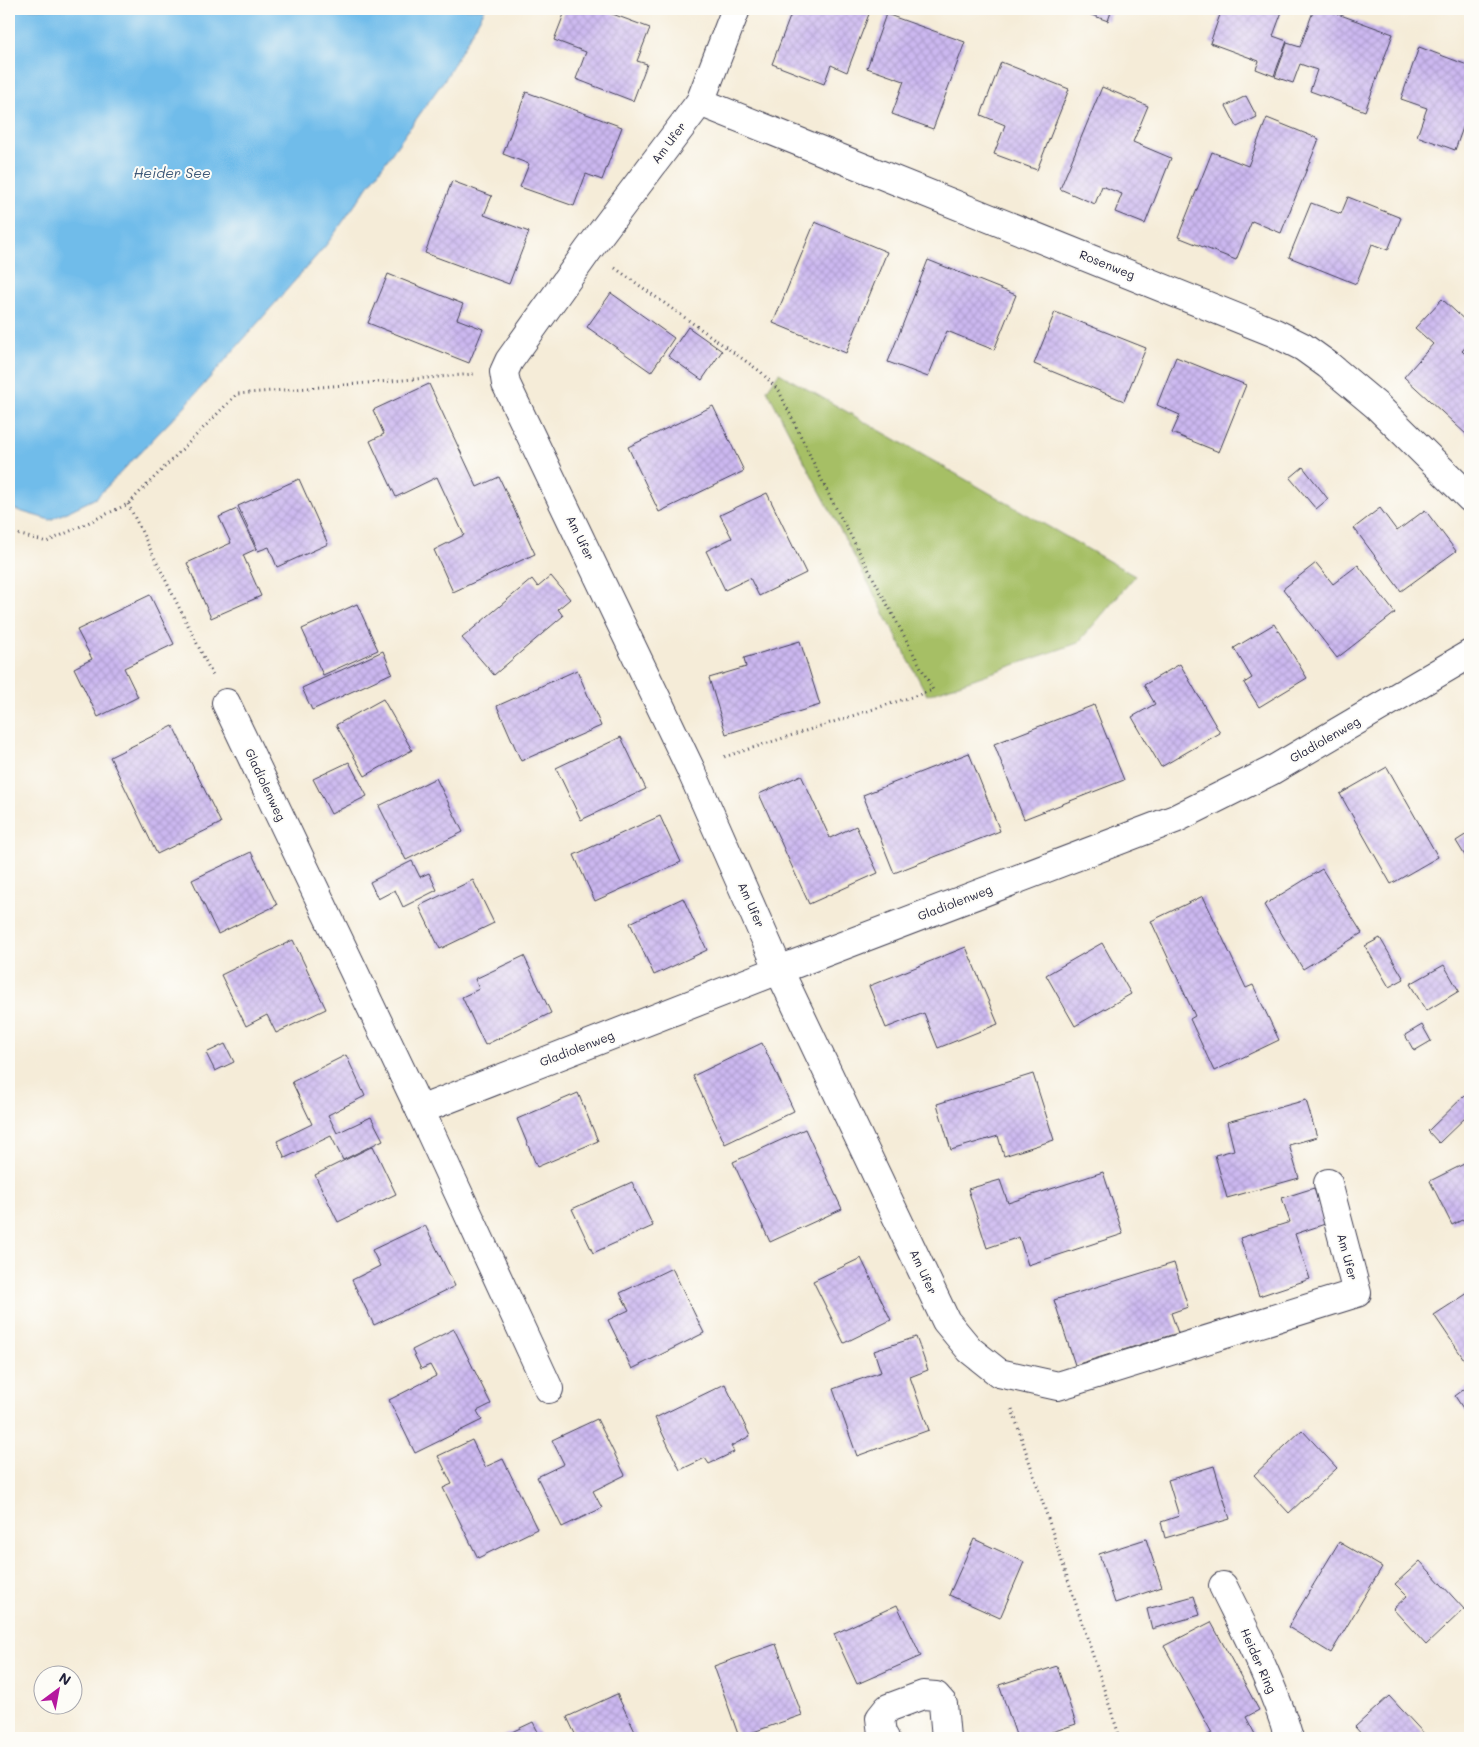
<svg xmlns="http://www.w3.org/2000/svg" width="1479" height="1747" font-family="Mali,sans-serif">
<defs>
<pattern id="building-cross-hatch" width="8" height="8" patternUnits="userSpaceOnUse" patternTransform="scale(1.25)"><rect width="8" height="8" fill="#ccb8f0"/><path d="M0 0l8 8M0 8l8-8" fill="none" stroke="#af9ecf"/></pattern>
</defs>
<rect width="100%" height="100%" fill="#fdfcf7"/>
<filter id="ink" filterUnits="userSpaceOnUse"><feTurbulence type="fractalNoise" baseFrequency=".02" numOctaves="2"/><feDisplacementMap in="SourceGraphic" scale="10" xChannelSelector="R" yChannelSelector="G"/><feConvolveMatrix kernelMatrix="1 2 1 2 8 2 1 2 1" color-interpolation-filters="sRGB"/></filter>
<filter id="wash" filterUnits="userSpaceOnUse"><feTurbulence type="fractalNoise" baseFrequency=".0096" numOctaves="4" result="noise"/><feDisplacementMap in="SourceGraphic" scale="20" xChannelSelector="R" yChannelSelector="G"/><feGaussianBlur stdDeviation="1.12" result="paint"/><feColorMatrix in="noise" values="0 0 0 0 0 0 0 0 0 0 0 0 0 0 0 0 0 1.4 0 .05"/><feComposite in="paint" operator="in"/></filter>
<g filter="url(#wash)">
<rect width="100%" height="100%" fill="#f5ecd8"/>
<path fill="#a6bf65" stroke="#647050" d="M779,373L1135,576L1078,643L927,695L767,390Z"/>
<path fill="#70bcea" stroke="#496f92" d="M9,9H485L447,76L327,244L185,406L96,498L50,520L9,508Z"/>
<g id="blocks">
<g fill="url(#building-cross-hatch)">
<path d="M566,9H599L650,28L637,61L647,64L633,101L576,79L586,52L554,40Z"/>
<path d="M793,9H854L869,14L847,72L831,65L824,84L772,64Z"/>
<path d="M1088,9H1112L1108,21L1086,13Z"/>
<path d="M1222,9H1283L1273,36L1287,41L1274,76L1256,69L1259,61L1210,43Z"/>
<path d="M1314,9H1324L1393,34L1365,111L1310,91L1317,70L1300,64L1293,83L1275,77L1287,43L1300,47Z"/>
<path d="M886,14L965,42L933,129L892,114L904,81L867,68Z"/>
<path d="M1419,47L1470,66V124L1465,122L1455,150L1417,136L1427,108L1401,99Z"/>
<path d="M1001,62L1069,89L1037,170L994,154L1005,125L981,115Z"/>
<path d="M1102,87L1148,106L1133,142L1171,158L1145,224L1115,212L1122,194L1102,186L1095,204L1060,189Z"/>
<path d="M526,92L622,127L602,180L586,174L574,206L520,187L529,164L503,154Z"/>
<path d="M1246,96L1257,117L1237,127L1226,106Z"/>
<path d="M1267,118L1319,139L1281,233L1252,221L1236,260L1178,237L1212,152L1248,166Z"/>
<path d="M452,181L492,196L484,215L529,232L509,284L425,253Z"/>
<path d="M1348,197L1401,218L1388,250L1372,244L1356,284L1289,257L1311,203L1341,214Z"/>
<path d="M815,222L887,252L846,353L773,323Z"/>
<path d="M928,260L1016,295L994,350L947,331L928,377L888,362Z"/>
<path d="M388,274L463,304L457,319L483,329L469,363L368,323Z"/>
<path d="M611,293L674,338L651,372L587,327Z"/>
<path d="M1442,299L1470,325V342L1462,351L1470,359V432L1467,435L1404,377L1433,344L1415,328Z"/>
<path d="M1055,312L1146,348L1124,401L1034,364Z"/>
<path d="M688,327L722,351L702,380L668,356Z"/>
<path d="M1176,357L1246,385L1219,452L1172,433L1180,415L1157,405Z"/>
<path d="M429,384L477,487L499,477L535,554L453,592L434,550L464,535L437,477L396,497L370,441L384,434L373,410Z"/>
<path d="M713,406L744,471L659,512L628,447Z"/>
<path d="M1303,467L1328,499L1316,509L1290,478Z"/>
<path d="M299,479L328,544L277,567L269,547L258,551L238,506Z"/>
<path d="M767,493L806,573L759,596L750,578L725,590L706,551L732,538L720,515Z"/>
<path d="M1380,508L1397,531L1425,510L1456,551L1401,591L1354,528Z"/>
<path d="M237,509L256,549L243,555L261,596L211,618L187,563L231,543L219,517Z"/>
<path d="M1316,563L1333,584L1358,565L1395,613L1337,658L1283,589Z"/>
<path d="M551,576L570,599L558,609L563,616L494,675L462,638L532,579L538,587Z"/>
<path d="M150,595L174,644L124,668L138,697L98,717L74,668L92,659L77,630Z"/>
<path d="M357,604L378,650L323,675L302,629Z"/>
<path d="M1274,624L1307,678L1259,707L1244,683L1252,678L1234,648Z"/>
<path d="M800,641L820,705L726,734L709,678L746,667L744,658Z"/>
<path d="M383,651L392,673L312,710L302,688Z"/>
<path d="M1180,664L1220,733L1161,767L1132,717L1155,704L1144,685Z"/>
<path d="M577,670L601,726L521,761L497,706Z"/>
<path d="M383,699L412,750L365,776L336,725Z"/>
<path d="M1094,705L1124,780L1024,819L994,744Z"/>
<path d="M173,726L221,823L157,854L110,757Z"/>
<path d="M621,737L646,789L581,820L556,768Z"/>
<path d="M969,753L1000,831L894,873L863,795Z"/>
<path d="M349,762L367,796L331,814L313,779Z"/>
<path d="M1387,767L1438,857L1391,884L1340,794Z"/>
<path d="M801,775L830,838L856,826L878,873L809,904L759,794Z"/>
<path d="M436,778L463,832L406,860L379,806Z"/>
<path d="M660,816L681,862L595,901L574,855Z"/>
<path d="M1470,832V857L1467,859L1456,841Z"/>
<path d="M251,852L277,905L218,934L192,880Z"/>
<path d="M412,861L420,877L429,873L437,890L403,907L395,890L378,899L370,882Z"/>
<path d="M1322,869L1362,933L1303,969L1264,905Z"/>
<path d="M473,880L494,923L440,949L419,906Z"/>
<path d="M1203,896L1246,988L1253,985L1279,1040L1214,1071L1190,1019L1195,1016L1151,921Z"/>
<path d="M683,898L707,950L654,975L630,923Z"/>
<path d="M1380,938L1404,979L1389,987L1365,946Z"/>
<path d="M293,940L326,1009L276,1033L267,1015L246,1026L221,975Z"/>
<path d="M1102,943L1131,994L1075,1026L1046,975Z"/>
<path d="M966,947L998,1024L938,1048L924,1013L886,1028L869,986Z"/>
<path d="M524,956L551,1013L485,1045L462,997L479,989L475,979Z"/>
<path d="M1444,965L1459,991L1426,1011L1410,984Z"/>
<path d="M1422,1025L1431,1041L1414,1051L1405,1035Z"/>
<path d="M762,1043L794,1111L725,1144L693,1076Z"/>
<path d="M225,1044L234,1062L215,1071L206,1053Z"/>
<path d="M346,1055L365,1096L328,1115L337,1133L371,1117L383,1140L343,1160L331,1136L285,1158L277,1141L312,1124L292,1082Z"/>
<path d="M1033,1074L1054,1140L1004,1156L998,1136L951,1150L937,1104Z"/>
<path d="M578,1093L598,1141L537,1167L517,1119Z"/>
<path d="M1465,1095L1470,1101V1113L1439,1143L1428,1131Z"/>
<path d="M1306,1100L1317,1137L1289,1145L1299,1178L1227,1198L1215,1155L1234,1150L1227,1122Z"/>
<path d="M805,1129L842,1209L770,1242L733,1162Z"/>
<path d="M373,1146L396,1194L338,1222L315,1175Z"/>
<path d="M1470,1161V1216L1452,1225L1430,1181Z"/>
<path d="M1103,1172L1123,1234L1028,1265L1019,1237L987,1248L968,1189L1000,1180L1008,1203Z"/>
<path d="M632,1182L653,1226L593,1253L572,1209Z"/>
<path d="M1314,1188L1325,1224L1295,1234L1310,1279L1259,1296L1240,1238L1290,1222L1282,1198Z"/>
<path d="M425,1225L455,1286L374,1325L352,1280L380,1266L372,1250Z"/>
<path d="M861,1258L891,1320L844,1343L813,1281Z"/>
<path d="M1174,1263L1188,1307L1171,1313L1178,1333L1075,1365L1054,1300Z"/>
<path d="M672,1268L704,1333L632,1369L608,1320L629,1310L620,1293Z"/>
<path d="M1468,1293L1470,1297V1368L1434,1315Z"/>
<path d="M454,1329L491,1404L477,1411L482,1420L415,1453L389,1400L436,1376L430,1365L421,1369L412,1350Z"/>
<path d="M916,1337L928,1370L910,1377L929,1430L857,1456L833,1389L881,1372L874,1351Z"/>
<path d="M725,1384L750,1436L731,1446L734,1452L709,1464L705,1458L680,1470L655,1418Z"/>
<path d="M1470,1385V1419L1455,1396Z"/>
<path d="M597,1419L625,1475L593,1491L602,1508L562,1527L537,1477L564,1464L552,1440Z"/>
<path d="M1302,1430L1337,1468L1289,1513L1254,1475Z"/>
<path d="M472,1440L485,1467L503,1459L537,1529L478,1558L443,1488L452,1484L438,1456Z"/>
<path d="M1214,1466L1230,1519L1165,1538L1161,1522L1179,1516L1168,1480Z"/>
<path d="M974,1539L1024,1562L1000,1618L949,1595Z"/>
<path d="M1146,1539L1162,1587L1115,1603L1099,1554Z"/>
<path d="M1339,1542L1382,1567L1331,1653L1288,1627Z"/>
<path d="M1420,1561L1464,1609L1426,1645L1393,1609L1407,1596L1395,1584Z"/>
<path d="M1194,1596L1200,1615L1152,1629L1147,1609Z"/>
<path d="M897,1605L921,1656L857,1684L834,1634Z"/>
<path d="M1211,1622L1259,1710L1246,1717L1257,1738H1202L1212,1733L1164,1646Z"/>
<path d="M776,1644L802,1715L739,1737L714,1666Z"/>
<path d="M1057,1666L1076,1724L1034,1738H1017L999,1685Z"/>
<path d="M617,1694L638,1738H577L567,1717Z"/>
<path d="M1389,1696L1428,1738H1365L1355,1727Z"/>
<path d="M533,1722L541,1738H499Z"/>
</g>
</g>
</g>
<g filter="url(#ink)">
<use href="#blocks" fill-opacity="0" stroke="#424053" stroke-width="1"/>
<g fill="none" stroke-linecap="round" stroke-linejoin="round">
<defs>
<g id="minor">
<path d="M736,9L700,102L589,249L509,361L504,372L506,384L690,768L779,970L946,1321L970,1350L999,1373L1058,1386L1357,1293L1328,1183"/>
<path d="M700,102L1275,333L1303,347L1328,365L1377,406L1470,498"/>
<path d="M226,703L420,1110L779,970L1175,819L1271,771L1470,654"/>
<path d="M420,1110L549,1389"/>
<path d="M1223,1586C1247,1635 1274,1685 1289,1738"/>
<path d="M885,1738L882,1734L880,1718L888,1708L923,1695L936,1696L943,1704L946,1738"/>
</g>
</defs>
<use href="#minor" stroke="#424053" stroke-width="30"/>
<g stroke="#424053" stroke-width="3" stroke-dasharray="1 4" stroke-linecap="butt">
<path d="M615,268L761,372L779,391L830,497L933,690L721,758"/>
<path d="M128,504L213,676"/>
<path d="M9,532L47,542L128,504L237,394L474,374"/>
<path d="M1012,1409L1120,1738"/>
</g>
<use href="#minor" stroke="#fff" stroke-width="28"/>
</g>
</g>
<g text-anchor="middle" stroke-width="4" stroke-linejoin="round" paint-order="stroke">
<g font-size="12" fill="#22223b" stroke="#fdfcf7">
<text transform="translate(669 143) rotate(-53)" y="4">Am Ufer</text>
<text transform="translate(1107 265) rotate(22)" y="4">Rosenweg</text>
<text transform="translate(580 538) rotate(64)" y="4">Am Ufer</text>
<text transform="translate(1325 740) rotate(-30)" y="4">Gladiolenweg</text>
<text transform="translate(265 785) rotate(65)" y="4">Gladiolenweg</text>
<text transform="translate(955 903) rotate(-21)" y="4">Gladiolenweg</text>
<text transform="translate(751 905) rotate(66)" y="4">Am Ufer</text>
<text transform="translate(577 1049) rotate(-21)" y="4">Gladiolenweg</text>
<text transform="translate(1347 1257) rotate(75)" y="4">Am Ufer</text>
<text transform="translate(923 1272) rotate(65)" y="4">Am Ufer</text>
<text transform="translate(1258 1661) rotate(66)" y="4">Heider Ring</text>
</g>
<g font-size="14" font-style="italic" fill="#3d5878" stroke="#fdfcf7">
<text x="172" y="178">Heider See</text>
</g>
</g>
<rect width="1479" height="1747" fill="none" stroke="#fdfcf7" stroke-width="30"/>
<g transform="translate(58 1690) rotate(32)"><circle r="24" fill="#fdfcf7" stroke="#a5a5ac"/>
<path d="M0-4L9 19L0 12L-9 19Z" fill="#b5179e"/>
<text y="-8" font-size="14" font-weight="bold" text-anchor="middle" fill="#22223b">N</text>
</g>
</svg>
